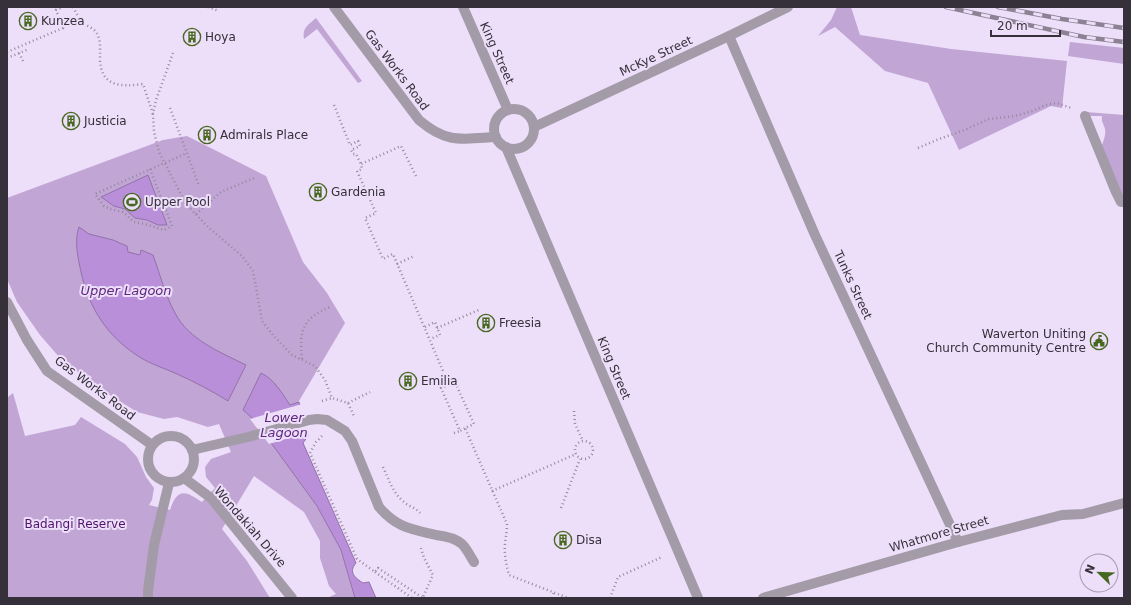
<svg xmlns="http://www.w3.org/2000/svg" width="1131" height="605" font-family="'DejaVu Sans',sans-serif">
<rect width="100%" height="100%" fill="#eddef9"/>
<g fill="#c1a5d5">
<path d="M837,7H851L860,35L951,49L1067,61L1062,108L1051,106L959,150L928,83L885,71L835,27L818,36L831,20Z"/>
<path d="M316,18L362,81L358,83L317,29L304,39C302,28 308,25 316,18Z"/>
<path d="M1070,42L1124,48V64L1068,56Z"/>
<path d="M1086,112L1124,115V195L1120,193L1102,145C1104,140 1106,134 1105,129C1104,124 1101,122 1102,116H1089Z"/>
<path d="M187,136L266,176L303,262L327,293L345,323L273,445L317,506L341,550L355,598H327L336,594L329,586L320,558V541L304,512L254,476L222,529L247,561L270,598H7V398L13,393L25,436L75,425L81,417L125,444L137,457L146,477L154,488L152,500L149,505L170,510C177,488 185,490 202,502L215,488L206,477L205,467L211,459L231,452L219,424L208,427L177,417L164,419L137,412L97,387L60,358L40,335L17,302L7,279V198L163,140Z"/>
</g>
<g fill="#ba8fd9" stroke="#9272a9">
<path d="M148,175L167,225H158L147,220L135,218L125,209L114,206L101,197Z"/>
<path d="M79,227L89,234L113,240L127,246L128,252L140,255L141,250L153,255C160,274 165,295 175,313C189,340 220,352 246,365L228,401C212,391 195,382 177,374C164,368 150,364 138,356C107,336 89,308 81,272C78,258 74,241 79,227Z"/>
<path d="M261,373C275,380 281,392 290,405L299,402L308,436L303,443L356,563C348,572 355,578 363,583L369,582L376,598H355L341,550L317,506L269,440L250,416L243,410Z"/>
</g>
<path fill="#eddef9" d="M302,404L309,432L269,444L250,419Z"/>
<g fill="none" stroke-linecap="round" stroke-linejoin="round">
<g stroke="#94899c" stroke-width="2.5" stroke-dasharray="1 3" stroke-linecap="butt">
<path d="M73,7C76,13 79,18 83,23C87,26 93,28 96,32C101,39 100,49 100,57C100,87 120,87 143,84L153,114"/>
<path d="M208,7L219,11"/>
<path d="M7,52L63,28L56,10L63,7"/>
<path d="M19,53L23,61"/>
<path d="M173,53L156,100L153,114L154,132L159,152L186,204L208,227L242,256L253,271L262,321L273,335L292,355L315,366L325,380L332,398L348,403L354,416"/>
<path d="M7,58L29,49"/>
<path d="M334,105L350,145L358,141L360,146L351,150L353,154H356L361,164"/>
<path d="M170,108L199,186"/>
<path d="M918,148L939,139L962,131L989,119L1015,116L1032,111L1046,105L1057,103L1071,108"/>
<path d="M150,169L172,226L164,230L145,224L134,222L123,212L110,209L104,206L95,194L187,153"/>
<path d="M416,176L401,146L361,164L362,169L357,171L376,213L365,218L383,259L393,254L449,385L455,382L474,424L465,428L507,524C507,530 506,536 505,543C504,553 506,564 509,575L568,598"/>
<path d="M196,214L221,192L254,178"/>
<path d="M397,264L414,256"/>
<path d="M425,327L435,322L440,335L430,339"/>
<path d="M437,328L481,309"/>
<path d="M302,359C299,330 302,319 330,307"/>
<path d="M449,385L441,388L460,431L465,428"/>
<path d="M322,401L332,398"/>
<path d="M348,403L370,392"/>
<path d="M574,411L575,424L583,441"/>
<path d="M454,433L460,431"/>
<path d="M322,436L316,442L310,453L357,559L375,572L378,568L423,598"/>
<circle cx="584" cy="450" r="9"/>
<path d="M383,467C389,480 393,493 404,502C409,507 415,507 420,513"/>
<path d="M492,491L576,454"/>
<path d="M561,508L580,459"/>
<path d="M421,548L424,558L433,575L423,597"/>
<path d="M375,572L412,598"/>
<path d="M552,598L554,592"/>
<path d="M610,598L618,577L662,557"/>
</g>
<g stroke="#a39ca8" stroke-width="10">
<path d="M1085,116L1116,192L1121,202H1124"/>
<path d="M192,450L248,437L309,420L317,419L327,420L345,431L352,441L379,507C397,528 411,529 436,535C445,536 455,538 462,544C467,549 470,556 474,562"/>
<path d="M184,478L211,498L292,598"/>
<path d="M148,598V591L154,545L169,483"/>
</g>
<g stroke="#a39ca8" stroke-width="10">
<path d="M334,7L419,120C447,144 462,139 496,137"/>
<path d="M463,7L508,110"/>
<path d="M729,36L815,235L958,542"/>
<circle cx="514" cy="129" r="20"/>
<path d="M534,127L729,36L788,7"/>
<path d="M506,147L698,598"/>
<path d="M7,302L27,340L47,371L152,445"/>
<circle cx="171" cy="459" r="23"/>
<path d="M763,598L958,542L1062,515L1083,514L1124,503"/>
</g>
<defs>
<g id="rail">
<path d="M946,7L1084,37L1124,42"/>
<path d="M998,7L1062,19L1124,28"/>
</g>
</defs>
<use href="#rail" stroke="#8d8294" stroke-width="4.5"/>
<use href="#rail" stroke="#eddef9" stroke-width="3" stroke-dasharray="9" stroke-linecap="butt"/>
</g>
<defs>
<symbol id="building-ring" viewBox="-11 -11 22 22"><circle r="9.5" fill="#eddef9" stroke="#46681f" stroke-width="1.5"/><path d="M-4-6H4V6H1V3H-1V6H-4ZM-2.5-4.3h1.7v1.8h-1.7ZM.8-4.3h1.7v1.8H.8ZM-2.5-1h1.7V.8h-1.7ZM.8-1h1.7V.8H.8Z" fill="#46681f"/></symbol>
<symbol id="stadium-ring" viewBox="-11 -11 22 22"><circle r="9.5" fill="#eddef9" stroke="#46681f" stroke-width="1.5"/><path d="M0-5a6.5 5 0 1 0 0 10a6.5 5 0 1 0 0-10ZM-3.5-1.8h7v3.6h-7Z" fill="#46681f"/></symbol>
<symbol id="civic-ring" viewBox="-11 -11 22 22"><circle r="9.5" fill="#eddef9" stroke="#46681f" stroke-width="1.5"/><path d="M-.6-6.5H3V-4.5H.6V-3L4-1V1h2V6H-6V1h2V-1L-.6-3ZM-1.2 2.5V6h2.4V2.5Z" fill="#46681f"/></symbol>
</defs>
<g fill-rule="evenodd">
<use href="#building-ring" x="18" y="11" width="20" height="20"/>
<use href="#building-ring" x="182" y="27" width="20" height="20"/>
<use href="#building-ring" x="61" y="111" width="20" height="20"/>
<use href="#building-ring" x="197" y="125" width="20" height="20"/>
<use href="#building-ring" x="308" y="182" width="20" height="20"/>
<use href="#stadium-ring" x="122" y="192" width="20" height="20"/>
<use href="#building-ring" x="476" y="313" width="20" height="20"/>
<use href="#civic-ring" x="1089" y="331" width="20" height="20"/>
<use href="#building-ring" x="398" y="371" width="20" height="20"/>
<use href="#building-ring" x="553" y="530" width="20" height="20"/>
</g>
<g text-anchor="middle" stroke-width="4" stroke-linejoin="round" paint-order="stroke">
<g font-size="12" fill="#36303a" stroke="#eddef9" text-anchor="start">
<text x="41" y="25">Kunzea</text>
<text x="205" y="41">Hoya</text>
<text x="84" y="125">Justicia</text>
<text x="220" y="139">Admirals Place</text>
<text x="331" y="196">Gardenia</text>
<text x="145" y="206">Upper Pool</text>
<text x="499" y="327">Freesia</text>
<text x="1086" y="338" text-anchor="end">Waverton Uniting<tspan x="1086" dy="14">Church Community Centre</tspan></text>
<text x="421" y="385">Emilia</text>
<text x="576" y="544">Disa</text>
</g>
<g font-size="12" fill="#36303a" stroke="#eddef9">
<text transform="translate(497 53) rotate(66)" y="4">King Street</text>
<text transform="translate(656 56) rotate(-25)" y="4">McKye Street</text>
<text transform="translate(397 70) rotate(53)" y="4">Gas Works Road</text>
<text transform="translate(853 285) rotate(65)" y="4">Tunks Street</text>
<text transform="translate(614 368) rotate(67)" y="4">King Street</text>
<text transform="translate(95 388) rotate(37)" y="4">Gas Works Road</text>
<text transform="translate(250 527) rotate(49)" y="4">Wondakiah Drive</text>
<text transform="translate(939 534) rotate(-16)" y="4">Whatmore Street</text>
</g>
<g font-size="12" fill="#4e136b" stroke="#eddef9">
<text x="75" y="528">Badangi Reserve</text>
</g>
<g font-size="13" font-style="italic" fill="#5e267d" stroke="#eddef9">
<text x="126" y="295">Upper Lagoon</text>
<text x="284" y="422">Lower<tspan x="284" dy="15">Lagoon</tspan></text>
</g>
</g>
<rect width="1131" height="605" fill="none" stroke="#36303a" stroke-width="16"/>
<g transform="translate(1099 573) rotate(293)"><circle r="19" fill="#eddef9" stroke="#a498ad"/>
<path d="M0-3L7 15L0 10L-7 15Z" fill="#46681f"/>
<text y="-6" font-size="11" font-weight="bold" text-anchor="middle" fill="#36303a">N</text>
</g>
<path d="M991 30v6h69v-6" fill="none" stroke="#36303a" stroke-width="2"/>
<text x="997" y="30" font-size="12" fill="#36303a" stroke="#eddef9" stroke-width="3" paint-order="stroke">20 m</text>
</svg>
